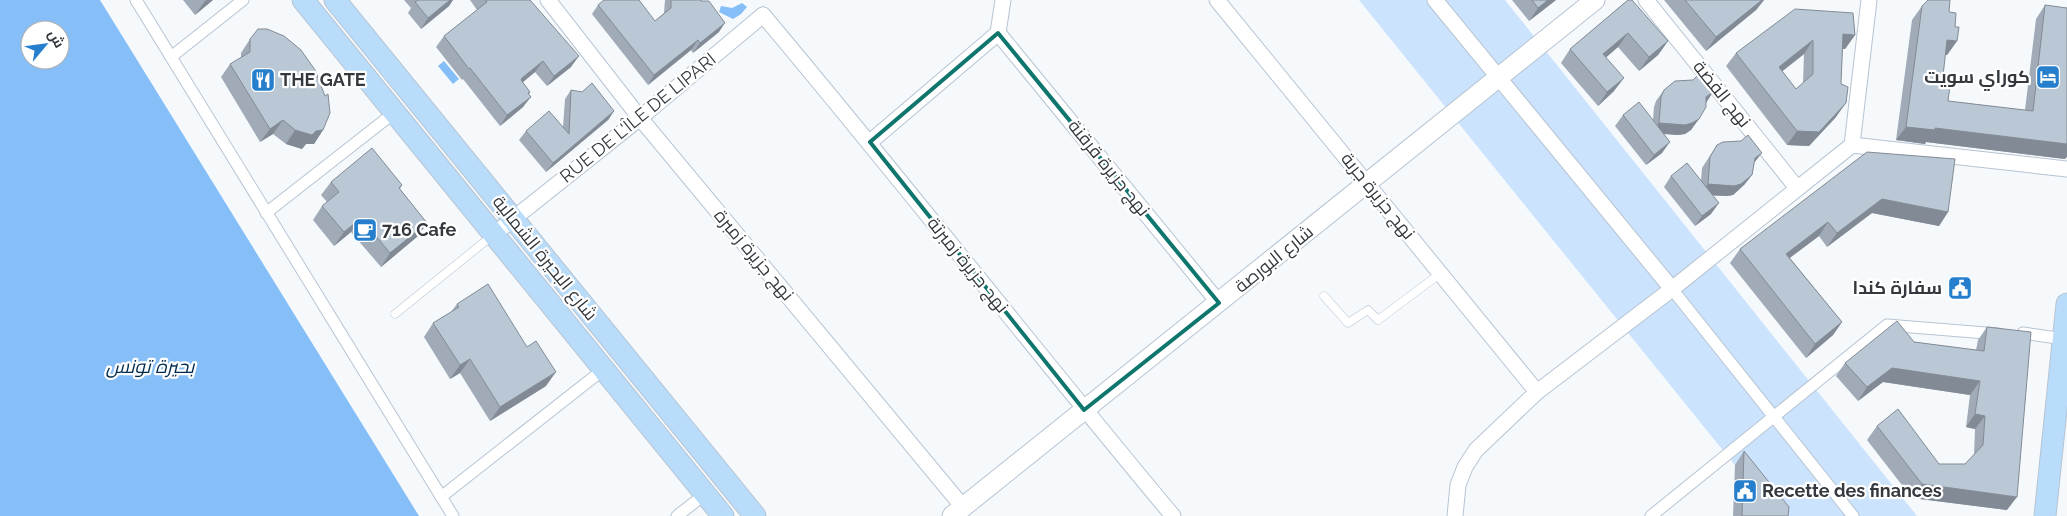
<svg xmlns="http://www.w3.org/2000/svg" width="2067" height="516" font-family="Raleway,Cairo,sans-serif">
<rect width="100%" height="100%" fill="#f6f9fc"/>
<path fill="#cbe3fd" d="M1359,0H1505L1917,516H1776Z"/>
<g fill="#86bef7" fill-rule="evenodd">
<path d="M0,0H100L419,516H0ZM30,30H60V60H30Z"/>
<path d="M742,3L747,7L741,14L733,19L719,12L721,6L732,8Z"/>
<path d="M444,61L459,79L453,84L438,66Z"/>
</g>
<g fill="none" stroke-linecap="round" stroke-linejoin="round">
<defs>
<g id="service">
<path d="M1324,296L1348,323L1368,310L1378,320L1441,273"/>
<path d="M395,314L493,235"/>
</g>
<g id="pedestrian">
<path d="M136,0L453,516"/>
<path d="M171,57L243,0"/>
<path d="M266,213L395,112"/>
<path d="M1672,289L1853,516"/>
<path d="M2023,333L2064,339"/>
<path d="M441,497L604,369"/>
<path d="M677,516L705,494"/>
<path d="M1651,516L1887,325L1998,334"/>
</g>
<g id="minor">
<path d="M548,0L640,118L963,507"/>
<path d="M1217,0L1537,392"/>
<path d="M1435,0L1672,289"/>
<path d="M1646,0L1797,188"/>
<path d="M763,15C902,180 1035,351 1173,516"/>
<path d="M998,33L1219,303"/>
<path d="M870,142L998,33L1003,0"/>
<path d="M1852,145L1869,0"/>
<path d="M493,235L640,118L763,15"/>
<path d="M1455,516L1458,485L1465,467L1476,450L1537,392L1672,289L1852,145L2067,169"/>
</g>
<path id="tertiary" d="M952,516L1595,0"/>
<g id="secondary">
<path d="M303,0L723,516"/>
<path d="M335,0L755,516"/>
<path d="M2045,516L2067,304"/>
</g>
</defs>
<use href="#service" stroke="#b7c4d2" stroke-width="9"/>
<use href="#pedestrian" stroke="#b7c4d2" stroke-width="13"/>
<use href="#minor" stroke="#b7c4d2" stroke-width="17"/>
<use href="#tertiary" stroke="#b7c4d2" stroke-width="21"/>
<use href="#secondary" stroke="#b7c4d2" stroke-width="23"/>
<use href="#service" stroke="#fff" stroke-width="8"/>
<use href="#pedestrian" stroke="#fff" stroke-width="11"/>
<use href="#minor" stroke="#fff" stroke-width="15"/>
<use href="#tertiary" stroke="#fff" stroke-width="19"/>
<use href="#secondary" stroke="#b8dcf9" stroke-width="21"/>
</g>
<g fill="#a0abb7" fill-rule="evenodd">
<path d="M183,0H213L195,15Z"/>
<path d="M404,0H453L449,6L421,29L408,13L411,8Z"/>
<path d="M470,0H530L571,67L547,86L535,72L522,82L530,92L523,107L500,126L463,79L462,80L436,47L444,36L477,10Z"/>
<path d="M665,0H701L719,32L693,53L691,50L648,85L592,14L598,5L655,21L664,13Z"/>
<path d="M1512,0H1556L1529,21Z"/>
<path d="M1628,0L1668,41L1658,55L1639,71L1618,47L1606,57L1614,91L1598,106L1561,63L1570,49Z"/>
<path d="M1664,0H1764L1756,10L1706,51Z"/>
<path d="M2045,5L2065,159L1926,142L1925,144L1896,140L1912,20L1922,6L1955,27L1957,41L1947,55H1945L1942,85L1948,101L2025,110L2036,19Z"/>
<path d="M1855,35L1845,49H1843L1836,117L1809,146L1787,145L1726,66L1736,53ZM1804,54L1803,83L1796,89L1782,71Z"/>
<path d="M250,39L323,130L314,144H306L302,149L286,144L273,134L260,142L221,77L230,64L241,58V53Z"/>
<path d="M571,90L614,111L608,120L546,172L519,140L526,131L563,127L565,99Z"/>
<path d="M1664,90L1713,92L1706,102L1691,130L1685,134L1678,135L1664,134L1662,153L1646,165L1615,126L1623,115L1653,120L1654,107L1656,101Z"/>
<path d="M1717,145L1754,164L1752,175L1744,185L1733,195L1727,196L1713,195L1711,214L1695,226L1664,187L1671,176L1701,181L1702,168Z"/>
<path d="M1867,152L1948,212L1939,226L1872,213L1827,247L1819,236L1790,258L1842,322L1833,335L1806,358L1730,263L1740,249Z"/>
<path d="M331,182L402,185L400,189L427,223L418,236L381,267L351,232L334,246L313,220L322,206L327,202L321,195Z"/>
<path d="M457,304L546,386L490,421L460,373L450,379L424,337L433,323L451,312Z"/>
<path d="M1987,327L2007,510L1912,498L1867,440L1877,426L1939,464H1965L1974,455L1975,429L1966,427L1970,395L1883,382L1858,401L1836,376L1845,363L1914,342L1976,350L1978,340Z"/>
<path d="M1744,451L1788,516H1733L1735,465Z"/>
</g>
<g fill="#828b95">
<path d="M207,0H213L195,15L205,1Z"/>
<path d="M450,0H453L449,6L421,29L428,18Z"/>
<path d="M1548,0H1556L1529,21L1538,8Z"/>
<path d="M1762,0H1764L1756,10L1706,51L1716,37Z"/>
<path d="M725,23L719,32L693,53L700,43Z"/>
<path d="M1628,33L1618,47L1594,68L1603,54Z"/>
<path d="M1843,34L1855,35L1845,49L1834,48Z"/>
<path d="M698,40L691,50L648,85L654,75Z"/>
<path d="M1813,40L1804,54L1770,81L1779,67Z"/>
<path d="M1947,40L1957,41L1947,55L1937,54Z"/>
<path d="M1668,41L1658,55L1639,71L1649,57Z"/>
<path d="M579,56L571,67L547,86L554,76Z"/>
<path d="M543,61L535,72L515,89L522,78Z"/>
<path d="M1624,78L1614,91L1598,106L1607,92Z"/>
<path d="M1713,92L1706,103V97Z"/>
<path d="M531,97L523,107L500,126L507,115Z"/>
<path d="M1846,103L1836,117L1809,146L1787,145L1797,131Z"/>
<path d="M614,111L608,120L546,172L553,163Z"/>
<path d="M1699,119L1691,130L1685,134L1678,135L1652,133L1659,123Z"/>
<path d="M283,120L273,134L260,142L270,129Z"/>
<path d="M1906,127L1935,128L2067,144V157L2065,159L1926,142L1925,144L1896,140Z"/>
<path d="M295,130L316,131L323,130L314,144H306L302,149L286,144Z"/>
<path d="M1670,142L1662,153L1646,165L1654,155Z"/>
<path d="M1762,153L1754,163L1755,158Z"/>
<path d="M1752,175L1744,185L1733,195L1727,196L1700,195L1708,184Z"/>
<path d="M1882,199L1948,212L1939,226L1872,213L1827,247L1837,233Z"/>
<path d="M1719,203L1711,214L1695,226L1702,216Z"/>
<path d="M361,218L351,232L334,246L344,232Z"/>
<path d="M1828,222L1819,236L1777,267L1786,254Z"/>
<path d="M427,223L418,236L381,267L390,253Z"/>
<path d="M1842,322L1833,335L1806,358L1815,344Z"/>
<path d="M470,359L460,373L450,379L460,365Z"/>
<path d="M1892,368L1980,381L1970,395L1883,382L1858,401L1867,387Z"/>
<path d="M556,372L546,386L490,421L500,407Z"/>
<path d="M1975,414L1985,416L1975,429L1966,427Z"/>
<path d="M1922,484L2017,497L2007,510L1912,498Z"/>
</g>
<g fill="#bac7d5" stroke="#828b95" fill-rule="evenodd">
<path d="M418,0H450L428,18L415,2Z"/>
<path d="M486,0H530L579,56L554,76L543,61L522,78L521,80L530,92L528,93L531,97L507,115L470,68L469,69L444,36L487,2Z"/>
<path d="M604,0H639L655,21L671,8V0H701V1H709L725,23L700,43L698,40L654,75L598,5Z"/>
<path d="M1532,0H1548L1538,8Z"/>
<path d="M1628,0H1632L1668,41L1649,57L1628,33L1603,54L1624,78L1607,92L1570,49Z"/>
<path d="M1685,0H1762L1716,37Z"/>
<path d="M1928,0H1950L1949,12L1956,13L1955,27H1959L1957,41L1947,40L1942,85L1950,86L1948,101L2033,111L2045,5L2067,8V144L1935,128V130L1906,127L1922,6Z"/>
<path d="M1795,9L1853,13L1855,35L1843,34L1841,84L1848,87L1846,103L1819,132L1797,131L1736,53ZM1813,40V74L1796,89L1779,67Z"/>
<path d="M258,29H267L284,36L301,50L315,70L325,96L328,94L330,113L323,130L316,131L312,135L295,130L283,120L270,129L230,64L250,52V39Z"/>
<path d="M1699,74L1713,92L1706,97V107L1699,119L1692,123L1685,125L1659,123L1661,97L1664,90L1675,81L1693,80Z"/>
<path d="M592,83L614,111L553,163L526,131L549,111L569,134L571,90L582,92Z"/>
<path d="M1639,102L1670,142L1654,155L1623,115Z"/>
<path d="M1748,135L1762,153L1755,158L1752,175L1741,184L1734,186L1708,184L1710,157L1717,145L1723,142L1741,141Z"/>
<path d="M372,148L402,185L399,188L427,223L390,253L361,218L344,232L322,206L339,192L331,182Z"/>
<path d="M1867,152L1955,159L1948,212L1882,199L1837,233L1828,222L1786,254L1842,322L1815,344L1740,249Z"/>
<path d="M1687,163L1719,203L1702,216L1671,176Z"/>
<path d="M488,284L527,347L536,341L556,372L500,407L470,359L460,365L433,323L459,307L457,304Z"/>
<path d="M1897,321L1914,342L1984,351L1987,327L2031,332L2017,497L1922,484L1877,426L1898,409L1939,464H1965L1983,445L1985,416L1975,414L1980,381L1892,368L1867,387L1845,363Z"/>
<path d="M1744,451L1789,507L1788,516H1742Z"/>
</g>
<path fill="none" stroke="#0f766e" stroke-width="4" stroke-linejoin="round" d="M998,33L1219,303L1084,410L870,142Z"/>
<defs>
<symbol id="hotel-square" viewBox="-11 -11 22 22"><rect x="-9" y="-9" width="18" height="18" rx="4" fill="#267fcc" stroke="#fff"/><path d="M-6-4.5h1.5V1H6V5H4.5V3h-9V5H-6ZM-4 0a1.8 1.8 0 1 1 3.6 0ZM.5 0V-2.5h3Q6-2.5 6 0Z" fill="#fff"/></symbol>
<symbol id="restaurant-square" viewBox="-11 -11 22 22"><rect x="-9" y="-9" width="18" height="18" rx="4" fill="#267fcc" stroke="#fff"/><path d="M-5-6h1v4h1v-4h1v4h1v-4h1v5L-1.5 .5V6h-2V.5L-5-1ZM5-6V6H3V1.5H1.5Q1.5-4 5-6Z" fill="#fff"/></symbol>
<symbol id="cafe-square" viewBox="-11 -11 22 22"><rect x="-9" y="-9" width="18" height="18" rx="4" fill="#267fcc" stroke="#fff"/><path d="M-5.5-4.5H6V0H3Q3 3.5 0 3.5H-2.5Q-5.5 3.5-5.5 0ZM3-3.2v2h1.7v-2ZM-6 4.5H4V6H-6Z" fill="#fff"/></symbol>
<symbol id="civic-square" viewBox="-11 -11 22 22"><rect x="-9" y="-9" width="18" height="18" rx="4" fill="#267fcc" stroke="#fff"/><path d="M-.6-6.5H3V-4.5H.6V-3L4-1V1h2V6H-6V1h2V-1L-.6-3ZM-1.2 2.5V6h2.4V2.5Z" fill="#fff"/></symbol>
</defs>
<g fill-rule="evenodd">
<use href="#hotel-square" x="2034" y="63" width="28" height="28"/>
<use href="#restaurant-square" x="249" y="66" width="28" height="28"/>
<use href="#cafe-square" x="351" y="216" width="28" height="28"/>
<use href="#civic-square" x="1946" y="274" width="28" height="28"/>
<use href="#civic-square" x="1731" y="477" width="28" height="28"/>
</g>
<g text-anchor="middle" stroke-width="4.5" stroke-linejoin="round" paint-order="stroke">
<g font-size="18" font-weight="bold" fill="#33393e" stroke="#fff" text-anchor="start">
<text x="2030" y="83" text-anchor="end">كوراي سويت</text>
<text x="280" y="86">THE GATE</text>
<text x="382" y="236">716 Cafe</text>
<text x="1942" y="294" text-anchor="end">سفارة كندا</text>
<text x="1762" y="497">Recette des finances</text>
</g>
<g font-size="18" fill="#33393e" stroke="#fff">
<text transform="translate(1722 94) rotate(51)" y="6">نهج الفضة</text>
<text transform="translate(638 118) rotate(-39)" y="6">RUE DE L'ÎLE DE LIPARI</text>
<text transform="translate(1109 168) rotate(51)" y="6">نهج جزيرة قرقنة</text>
<text transform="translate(1378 196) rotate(51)" y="6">نهج جزيرة جربة</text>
<text transform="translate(754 255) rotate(50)" y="6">نهج جزيرة زمبرة</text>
<text transform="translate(545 258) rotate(51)" y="6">شارع البحيرة الشمالية</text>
<text transform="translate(1274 259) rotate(-39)" y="6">شارع البورصة</text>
<text transform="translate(968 265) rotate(51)" y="6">نهج جزيرة زمبرتة</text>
</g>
<g font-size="19" font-style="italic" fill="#022d50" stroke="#fff">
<text x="150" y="373">بحيرة تونس</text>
</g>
</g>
<g transform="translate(45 45) rotate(61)"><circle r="24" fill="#ffffff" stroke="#adb0b2"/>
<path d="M0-4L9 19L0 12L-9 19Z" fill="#267fcc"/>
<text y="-8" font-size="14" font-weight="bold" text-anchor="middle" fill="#33393e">ش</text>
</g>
</svg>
